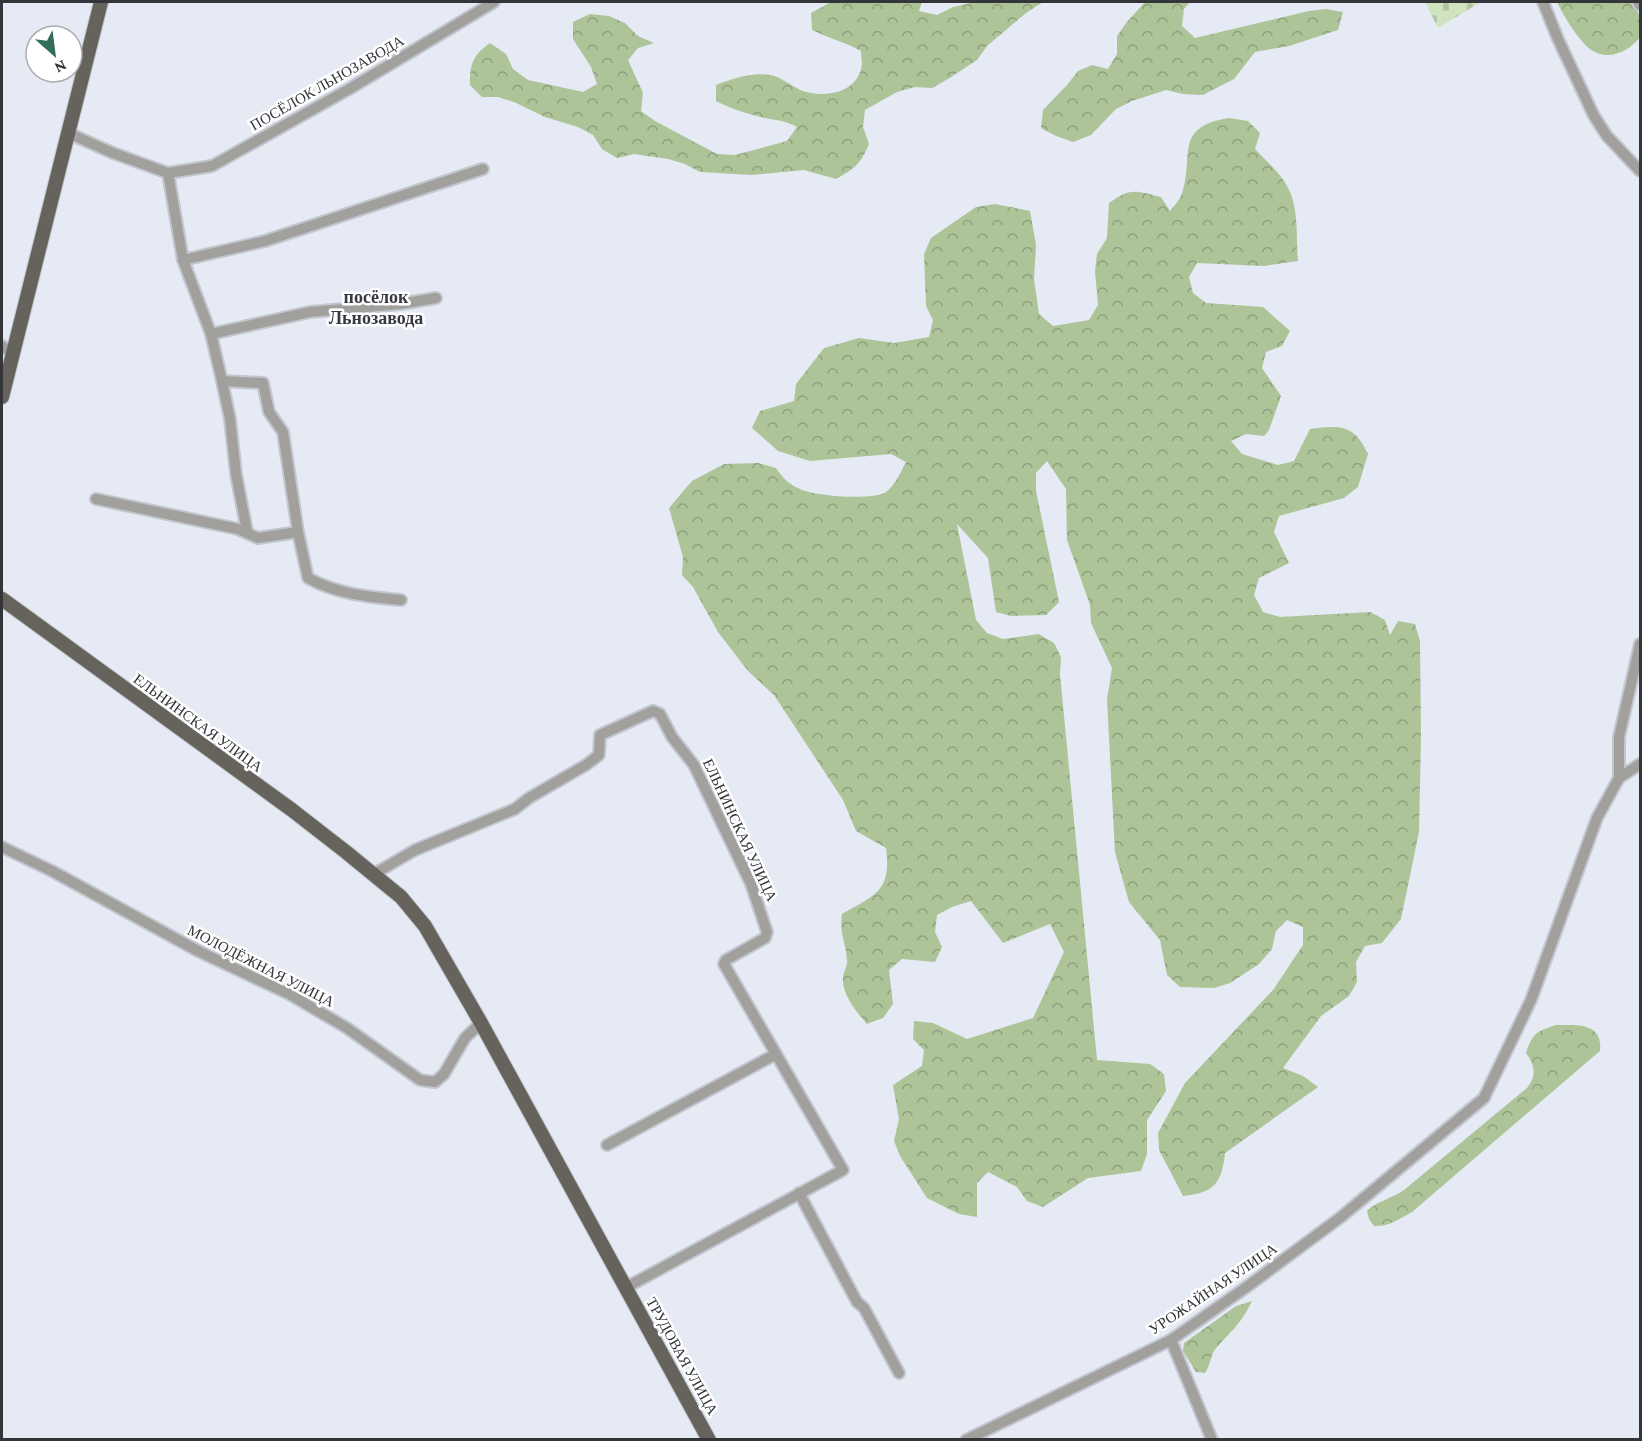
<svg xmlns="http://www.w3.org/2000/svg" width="1642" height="1441" font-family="'Crimson Pro',serif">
<defs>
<pattern id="forest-crowns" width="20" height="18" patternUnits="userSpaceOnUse" patternTransform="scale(1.5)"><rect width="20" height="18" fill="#acc498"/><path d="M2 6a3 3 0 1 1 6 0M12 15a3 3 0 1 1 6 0" fill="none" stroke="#8da07d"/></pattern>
<pattern id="cemetery-stones" width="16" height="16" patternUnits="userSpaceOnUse" patternTransform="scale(1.5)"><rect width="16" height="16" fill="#cfe4be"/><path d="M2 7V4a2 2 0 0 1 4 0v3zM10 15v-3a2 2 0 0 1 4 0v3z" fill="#b2c4a4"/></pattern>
</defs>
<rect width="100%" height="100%" fill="#e5eaf4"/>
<g fill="url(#forest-crowns)">
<path d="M831,2H922L919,11L937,15L953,7L975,2H1043L1026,13L987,46L977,60L948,79L932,88L915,87L897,92L865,110L863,127L869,144C861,164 854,169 836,179L804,170L752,175L717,173L700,172L685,164L668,159L634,154L617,158L602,149L593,135L578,127L545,117L514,102L498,97H482L470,85C470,64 472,56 490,43L506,54L513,69L528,80L583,92L597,84L591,67L573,39V22L590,14L609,16L625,23L638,36L654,43L638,48L628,60L643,93L641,111L655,121L717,154L735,155L787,141L797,127C782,119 776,121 761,117C745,113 731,109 716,101V85C732,79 752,72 770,75C782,77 792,87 803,91C825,98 855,93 861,69C863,64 861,56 861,51C845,42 828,38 812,30L811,13Z"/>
<path d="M1145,2H1190L1184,9L1182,26L1195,38L1309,11L1326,9L1343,12L1338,30L1289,46L1255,52L1234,79L1203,95L1183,94L1166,90L1132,101L1116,109L1091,135L1073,142L1056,136L1041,128L1043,110L1067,85L1078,71L1092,65L1108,69L1117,54V36L1127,22Z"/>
<path d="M1557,2H1631L1640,16V37C1629,52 1607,62 1590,49C1579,41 1563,15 1557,2Z"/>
<path d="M1229,118L1248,121L1260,133L1255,149C1267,162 1282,174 1289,190C1299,210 1296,239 1298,261L1264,266L1197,263L1189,277L1193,293L1206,303L1263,307L1290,331L1282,346L1266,352L1262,368L1281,396L1269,430L1264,436L1246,434L1231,441L1242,454L1278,465L1294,461L1310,429C1340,425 1354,424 1368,454L1358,487L1344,498L1279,516L1274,532L1289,563L1259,578L1254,595L1263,612L1280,617L1370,612L1385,620L1390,635L1398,621L1415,624L1420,641L1421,737L1419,832L1401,919L1382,943L1365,946L1356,962L1357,982L1349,996L1321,1016L1283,1068L1303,1076L1318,1087L1225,1153C1222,1183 1214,1193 1183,1196L1159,1150L1158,1133L1185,1083L1273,990L1303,945V927L1287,920L1276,931L1272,949L1259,964L1230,983L1214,988L1180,987L1167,975L1160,940L1129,902L1115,852L1107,700L1112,668L1091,623L1090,605L1067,540L1066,489L1047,461L1036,473V491L1059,602L1046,615L1011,616L996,612L988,558L957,524L976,620L987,633L1003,639L1039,634L1054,643L1061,657L1060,674L1097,1060L1150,1064L1164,1074L1166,1091L1147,1120V1154L1141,1171L1088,1178L1043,1207L1027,1201L1017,1187L988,1172L977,1183V1217L959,1214L927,1198L900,1156L894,1141L899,1119L893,1085L922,1066L924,1050L913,1039L914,1021L933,1023L967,1039L1033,1018L1064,952L1050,924L1003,943L971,901L952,907L937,915L935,932L942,947L935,962L902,959L889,970L893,1004L883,1018L867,1024C857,1012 842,995 843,978C843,972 848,966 847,960C846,942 839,935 842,914C875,895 892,891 886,848L856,831L843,800L774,695L748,671L718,632L693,587L682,575L683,557L669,508L692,481L724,464L758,463L776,468C783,478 788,484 800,489C813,496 873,501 886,492C894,487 902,470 906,462L891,454L810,461L778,451L752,428L760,411L794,401L796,384L824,348L859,338L894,343L929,337L933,320L926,306L924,254L931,238L976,207L995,204L1030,211L1036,245L1034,279L1039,314L1053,326L1089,320L1098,305L1095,271L1097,254L1107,238L1109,203C1131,187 1136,191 1161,197L1170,211C1173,207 1178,202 1181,196C1196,158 1171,127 1229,118Z"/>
<path d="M1556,1025C1577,1025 1603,1022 1600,1051L1412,1212C1399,1219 1389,1227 1374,1226L1369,1219L1367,1211C1375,1202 1393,1198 1404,1190L1527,1088C1537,1075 1535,1066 1526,1053C1533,1033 1535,1032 1556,1025Z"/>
<path d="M1252,1301C1241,1324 1232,1330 1217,1347C1210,1354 1211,1365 1205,1373L1196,1372L1183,1351L1184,1343L1236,1306Z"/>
</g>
<path fill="url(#cemetery-stones)" d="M1425,2H1481L1438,28Z"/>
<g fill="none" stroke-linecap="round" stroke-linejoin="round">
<defs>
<g id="minor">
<path d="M1543,2L1558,39L1594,116L1607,136L1640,171"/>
<path d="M1638,2L1640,5"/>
<path d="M68,133L113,153L168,173L183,260L211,334L222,381L230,419L236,474L247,531"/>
<path d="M168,173L212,166L351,88L494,2"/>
<path d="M183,260L265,241L483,169"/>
<path d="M211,334L310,312L400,304L436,298"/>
<path d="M2,346L12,353"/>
<path d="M222,381L263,383L269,412L283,432L298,532"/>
<path d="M96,499L238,529L258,538L298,532L308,578C337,594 368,597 401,600"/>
<path d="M1619,778V737L1640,644"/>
<path d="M2,847L52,871L198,951L289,994L347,1028L420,1080L435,1082L444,1074L465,1038L481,1023"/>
<path d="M374,874L415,850L515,809L529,798L586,765L599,755L600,735L653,711L660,714L672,737L694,765L751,884L767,932L765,938L726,960L724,964L843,1170L625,1288"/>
<path d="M607,1145L776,1054"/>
<path d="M799,1193L857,1302L864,1308L899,1373"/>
<path d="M1171,1340L1212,1440"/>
<path d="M966,1440L1171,1340L1248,1286L1341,1217L1484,1098L1531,1000L1597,818L1619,778L1640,764"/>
</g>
<g id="major">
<path d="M2,397L101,2"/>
<path d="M2,599L292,810L346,852L401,897L425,926L481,1023L709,1440"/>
</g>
</defs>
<use href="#minor" stroke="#c1c6cf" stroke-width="14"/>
<use href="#major" stroke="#c1c6cf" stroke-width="16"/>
<use href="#minor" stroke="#a1a09c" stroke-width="10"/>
<use href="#major" stroke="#65635b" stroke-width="14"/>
</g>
<g text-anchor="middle" stroke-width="5" stroke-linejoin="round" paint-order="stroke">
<g font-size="15" fill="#333539" stroke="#fff">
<text transform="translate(327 83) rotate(-30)" y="5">ПОСЁЛОК ЛЬНОЗАВОДА</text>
<text transform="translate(198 723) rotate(36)" y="5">ЕЛЬНИНСКАЯ УЛИЦА</text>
<text transform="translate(740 830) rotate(65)" y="5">ЕЛЬНИНСКАЯ УЛИЦА</text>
<text transform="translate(261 966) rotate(27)" y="5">МОЛОДЁЖНАЯ УЛИЦА</text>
<text transform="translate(1213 1289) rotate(-34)" y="5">УРОЖАЙНАЯ УЛИЦА</text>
<text transform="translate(682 1356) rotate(61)" y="5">ТРУДОВАЯ УЛИЦА</text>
</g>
<g font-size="18" font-weight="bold" fill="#373a42" stroke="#fff">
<text x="376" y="303">посёлок<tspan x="376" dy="21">Льнозавода</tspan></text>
</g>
</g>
<rect width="1642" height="1441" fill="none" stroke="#333539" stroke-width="6"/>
<g transform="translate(54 54) rotate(152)"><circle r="28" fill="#ffffff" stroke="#adaeb0" stroke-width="1.5"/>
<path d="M0-4.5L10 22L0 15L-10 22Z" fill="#326e58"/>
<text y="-9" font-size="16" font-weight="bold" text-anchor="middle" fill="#333539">N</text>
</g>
</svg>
